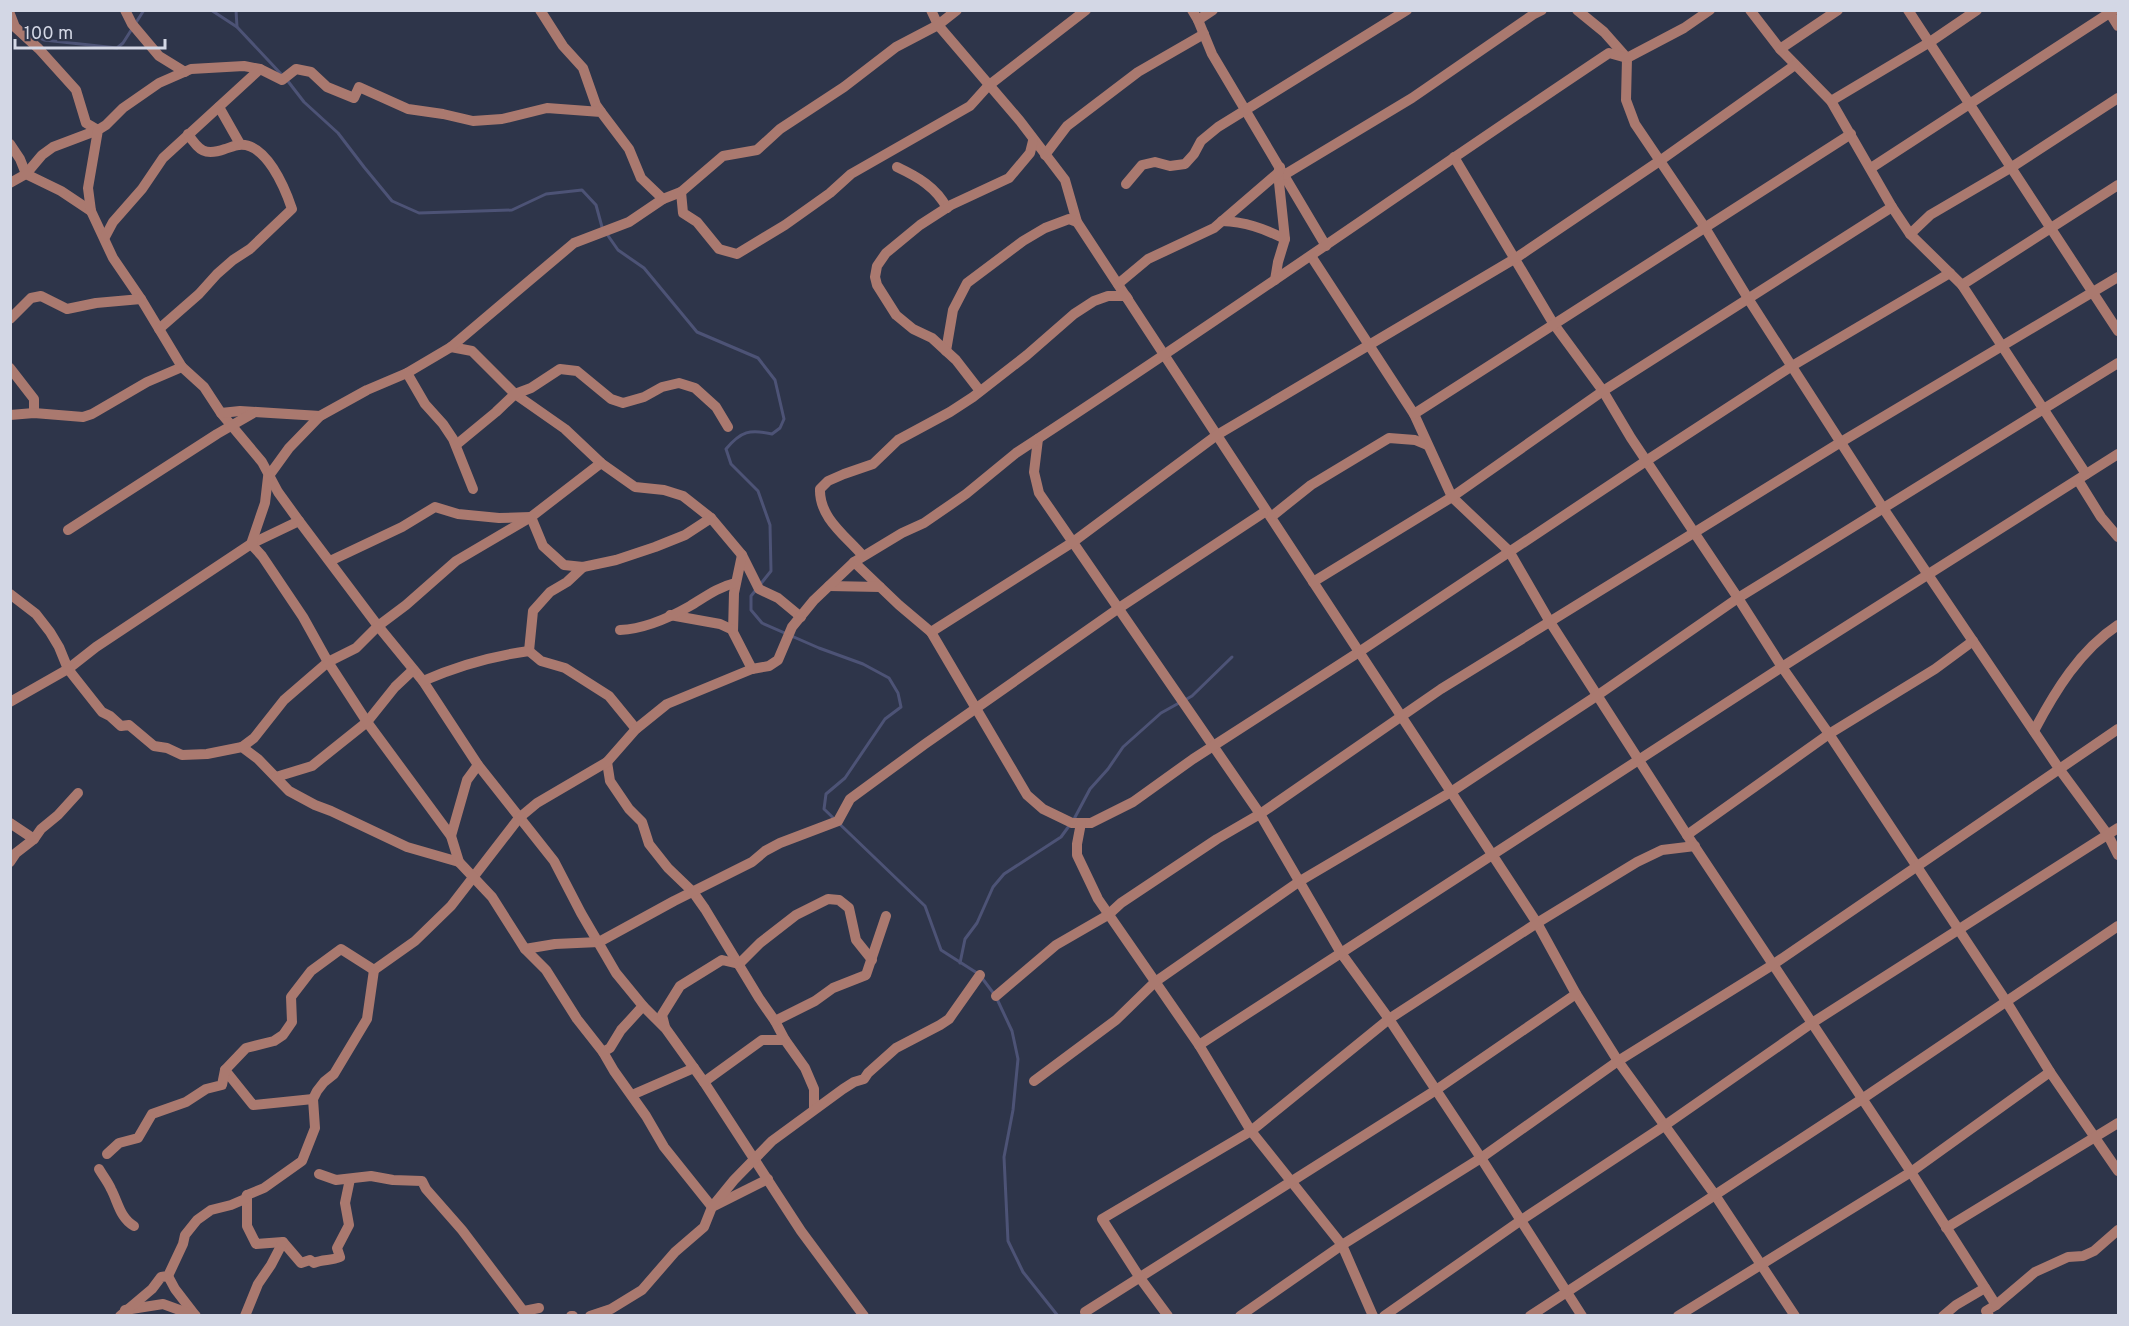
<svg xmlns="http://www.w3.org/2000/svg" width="2129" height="1326" font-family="Overpass,sans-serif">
<rect width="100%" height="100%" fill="#2e354a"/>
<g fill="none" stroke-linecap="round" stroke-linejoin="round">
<g stroke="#4d5376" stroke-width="3">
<path d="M211,10L237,27L282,75"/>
<path d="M236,10L237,27"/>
<path d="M26,32L44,40L117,48L123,43L144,10"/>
<path d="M287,80L304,102L338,133L364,167L392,201L419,213L512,210L546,194L582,190L596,205L602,227L618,250L644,268L697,332L758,358L775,380L784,419L780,428L772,434C750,429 741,431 726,449L731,464L758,491L770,525L771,571L751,596V610L762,623L819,648L863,664L889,678L898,693L901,707L885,719L845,778L826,794L824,809L925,906L941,950L977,973"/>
<path d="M1185,700L1192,696L1232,657"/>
<path d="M1073,821L1090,789L1108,769L1123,747L1161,713L1179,703"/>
<path d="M960,963L965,939L977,923L993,887L1004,874L1061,837L1069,826"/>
<path d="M982,978L994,994"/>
<path d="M997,999L1012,1031L1018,1059L1013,1110L1004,1157L1008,1241L1023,1272L1058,1316"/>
</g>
<g stroke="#aa796f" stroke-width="10">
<path d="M125,10L132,24L159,56L185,72"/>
<path d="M540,10L563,46L583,68L596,105L601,112"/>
<path d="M931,10L938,25L1020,121L1065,180L1077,222L1537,923L1576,994L1618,1061L1715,1195L1795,1316"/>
<path d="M1192,10L1198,20L1212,54L1326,246"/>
<path d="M1577,10L1604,32L1627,58L1626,100L1635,124L1704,226L1749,300L1883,508L2060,770L2108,835L2118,855"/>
<path d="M1750,10L1780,49L1831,101L1892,207L1910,234L1962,285L2086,474"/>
<path d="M1908,10L2118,331"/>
<path d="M2108,10L2118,26"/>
<path d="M10,14L15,27L39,49L76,90L86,123L98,130"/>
<path d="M1198,20L1213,10"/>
<path d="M1780,49L1838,10"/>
<path d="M1831,101L1930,42L1977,10"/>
<path d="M219,107L240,144"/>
<path d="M10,144L20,159L26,174L61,191L91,211"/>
<path d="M1045,155L1067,126L1138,72L1204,34"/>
<path d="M1454,157L1553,323L1603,391L1631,438L1738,598L1782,667L1829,734L2006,1001L2050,1072L2118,1171"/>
<path d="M897,167C918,177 936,187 947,208"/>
<path d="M1871,168L2114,10"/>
<path d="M1284,175L1412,98L1534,14L1542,10"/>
<path d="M10,183L26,174L42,155L53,147L98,130"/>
<path d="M1126,184L1142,165L1155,162L1170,166L1185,164L1194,154L1201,141L1218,127L1407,10"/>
<path d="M681,192L683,213L697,222L719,249L737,254L785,225L830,193L851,174L970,106L988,86L1086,10"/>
<path d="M663,199L641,178L629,149L601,112L547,108L502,119L473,121L443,114L408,109L359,87L354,98L327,87L311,72L296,69L282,80L260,69L244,66L191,69L159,83L123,108L106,125L98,130L88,188L91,211L113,258L141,299L182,367L204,387L221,413L262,462L278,492L299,521L378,626L423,681L478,765L554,861L581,913L616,973L643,1006L666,1029L704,1082L801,1231L864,1316"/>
<path d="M1222,221C1245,222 1263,228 1285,239"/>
<path d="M1910,234L1930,215L2012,167L2118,98"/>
<path d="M105,237L113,222L142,189L163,158L260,69"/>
<path d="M1311,256L1414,414L1452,497L1509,551L1550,622L1687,835L1911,1172L1996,1305L1986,1311L1989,1316"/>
<path d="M1275,280L1278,262L1285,239L1278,173"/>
<path d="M1118,284L1148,259L1214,228L1278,173L1280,167"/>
<path d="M1962,285L2118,185"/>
<path d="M10,319L31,298L41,296L67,309L96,303L141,299"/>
<path d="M159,329L199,294L217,274L233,260L250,249L292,209C285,188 266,142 239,145C235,145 229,148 225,149C205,156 199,151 188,134"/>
<path d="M451,347L472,351L515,394L565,429L601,463L635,487L664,490L683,496L711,518L742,555L759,589L778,598L801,617"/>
<path d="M946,351L953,310L967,283L1023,241L1045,228L1069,219L1077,222"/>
<path d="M10,368L34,399V413"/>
<path d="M407,373L425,404L443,424L453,439L473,489"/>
<path d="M980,391L956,360L932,338L913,329L896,315L877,285L875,277L877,266L886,253L920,225L951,205L1009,178L1030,153L1033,141"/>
<path d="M221,413L240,411L320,416"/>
<path d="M1414,414L1851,134"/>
<path d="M10,415L34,413L83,417L92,414L147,382L182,367"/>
<path d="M1038,439L1034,472L1039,493L1260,814L1341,953L1389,1019L1481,1158L1582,1316"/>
<path d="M456,445L496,412L515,394L531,388L560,369L577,371L611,399L623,403L644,397L662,387L679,383L695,388L716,407L728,427"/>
<path d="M2078,480L2101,517L2118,537"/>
<path d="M1271,517L1311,485L1389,438L1415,440L1427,445"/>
<path d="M68,530L217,434L255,412"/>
<path d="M742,555L734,593L733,632L752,669"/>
<path d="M863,556C846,536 819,518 820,489L828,481L844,474L873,464L898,440L950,412L973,397L1027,355L1074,314L1094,301L1108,296H1126L1128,299"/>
<path d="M330,561L402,527L435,507L458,514L499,518L531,517L543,546L564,565L583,567L616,560L655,547L685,535L711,518"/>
<path d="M854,562L899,605L931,632L1027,795L1043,809L1072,823H1091L1133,802L1193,759L1359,652L1646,461L1792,366L1950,273"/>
<path d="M1313,582L1452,497L1603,391L1892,207"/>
<path d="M829,586L880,587"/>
<path d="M10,594L36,614L50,632L59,647L68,669L102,712L110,716L121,726L129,725L154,746L167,748L182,755L207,754L242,747L258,759L289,791L315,805L331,811L407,847L459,862"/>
<path d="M670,615L720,624L733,630"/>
<path d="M620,630C643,629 669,618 690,606C705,597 718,587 735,583"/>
<path d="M931,632L1073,542L1217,435L1516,258L1661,160L1795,65"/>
<path d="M529,651L533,611L550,592L567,582L583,567"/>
<path d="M423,681C457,666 492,656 529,651L541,661L565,668L609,696L636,729"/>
<path d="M10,702L68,669L96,647L251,544L299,521"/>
<path d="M2034,731C2055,691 2080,650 2118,625"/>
<path d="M242,747L254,738L284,700L328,662L356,648L378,626L406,605L456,561L531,517L601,463"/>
<path d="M607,762L610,781L629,809L642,822L649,844L668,868L693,892L705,909L759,998L775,1021L785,1040L805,1068L814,1089V1109"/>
<path d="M276,777L312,766L367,722L395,687L413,670"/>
<path d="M10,823L34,839"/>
<path d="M1081,823L1077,844V855L1098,899L1199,1045L1251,1131L1342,1245L1373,1316"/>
<path d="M1687,835L1829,734L1935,669L1973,641"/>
<path d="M451,836L467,780L478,765"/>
<path d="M10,862L16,853L34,839L41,829L58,815L78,793"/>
<path d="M525,949L555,944L599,942L674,901L752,862L765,851L780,843L838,821L850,799L925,744L1119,608L1263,513"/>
<path d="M739,964L760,943L796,915L828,899L839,900L849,908L856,940L872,960"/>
<path d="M996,996L1056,945L1108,915L1121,903L1217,839L1260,814L1441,689L1841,442L2118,277"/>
<path d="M775,1021L815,1001L833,988L866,975L886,916"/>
<path d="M665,1027L662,1015L680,986L722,960L739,964"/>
<path d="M1199,1045L1782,667L2118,454"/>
<path d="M603,1052L610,1048L621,1030L643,1006"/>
<path d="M225,1070L253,1105L313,1099"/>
<path d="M1034,1081L1116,1020L1155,982L1300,881L1451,792L1598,695L1738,598L2118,363"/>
<path d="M704,1082L762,1040H785"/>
<path d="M632,1095L694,1068"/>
<path d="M107,1154L119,1143L138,1138L152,1114L186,1102L206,1089L222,1085L225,1070L246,1048L274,1041L283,1035L292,1022L291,997L311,971L341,949L374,970L415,941L451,906L519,818L537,803L607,762L636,729L667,704L752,669L769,666L778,660L792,627L814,600L854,562L902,533L924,523L966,494L1016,453C1216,323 1411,185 1609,53L1627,58L1684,28L1710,10"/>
<path d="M99,1169C103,1176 108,1182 111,1189C118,1202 120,1218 134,1226"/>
<path d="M319,1174L336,1180L371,1176L393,1180L422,1181L426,1189L462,1230L527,1316"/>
<path d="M768,1179L712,1207L664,1147L646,1116L614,1071L603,1052L577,1019L546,970L525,949L492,897L459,862L451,836L367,722L328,662L303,617L262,556L251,544L265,503L268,477L289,448L320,416L367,390L407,373L451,347L574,243L629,222L663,199L681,192L723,156L757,150L780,129L844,87L896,47L938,25L957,10"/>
<path d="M247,1195V1226L256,1244L283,1242L301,1263L310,1260L314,1263C323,1259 331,1261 340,1257L337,1248L349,1225L345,1203L350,1179"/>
<path d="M1946,1228L2118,1123"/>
<path d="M168,1276L175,1289L195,1315"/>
<path d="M1996,1305L2035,1272L2068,1257L2083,1256L2094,1251L2118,1230"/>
<path d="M125,1310L163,1304L196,1316"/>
<path d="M524,1311L539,1308"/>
<path d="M1085,1312L1436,1090L1576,994"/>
<path d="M120,1316L152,1289L161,1277L168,1276L183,1244L185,1235L197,1220L211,1210L231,1205L245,1199L247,1195L264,1188L302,1161L315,1128L313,1099L317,1091L324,1082L334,1074L367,1019L374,970"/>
<path d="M245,1316L258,1284L271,1265L283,1242"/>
<path d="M571,1316H573"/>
<path d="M590,1316L611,1309L642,1290L675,1252L704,1227L712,1207L734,1180L772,1141L843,1089L854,1082L864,1079L868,1073L896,1048L940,1025L949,1019L980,975"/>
<path d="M1168,1316L1140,1278L1102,1219L1251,1131L1389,1019L1537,923L1637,862L1662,850L1695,846"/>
<path d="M1240,1316L1342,1245L1481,1158L1618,1061L1774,964L2118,729"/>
<path d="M1384,1316L1520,1221L1664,1126L1812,1023L2118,828"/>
<path d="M1530,1316L1862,1099L2118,926"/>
<path d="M1678,1316L1911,1172L2050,1072"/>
<path d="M1943,1316L1956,1305L1985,1288"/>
</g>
</g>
<rect width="2129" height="1326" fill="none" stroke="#d3d7e5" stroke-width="24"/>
<path d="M15 39v9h150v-9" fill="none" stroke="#d3d7e5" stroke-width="3"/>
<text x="24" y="39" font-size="18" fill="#d3d7e5" stroke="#2e354a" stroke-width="4.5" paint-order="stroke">100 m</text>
</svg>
